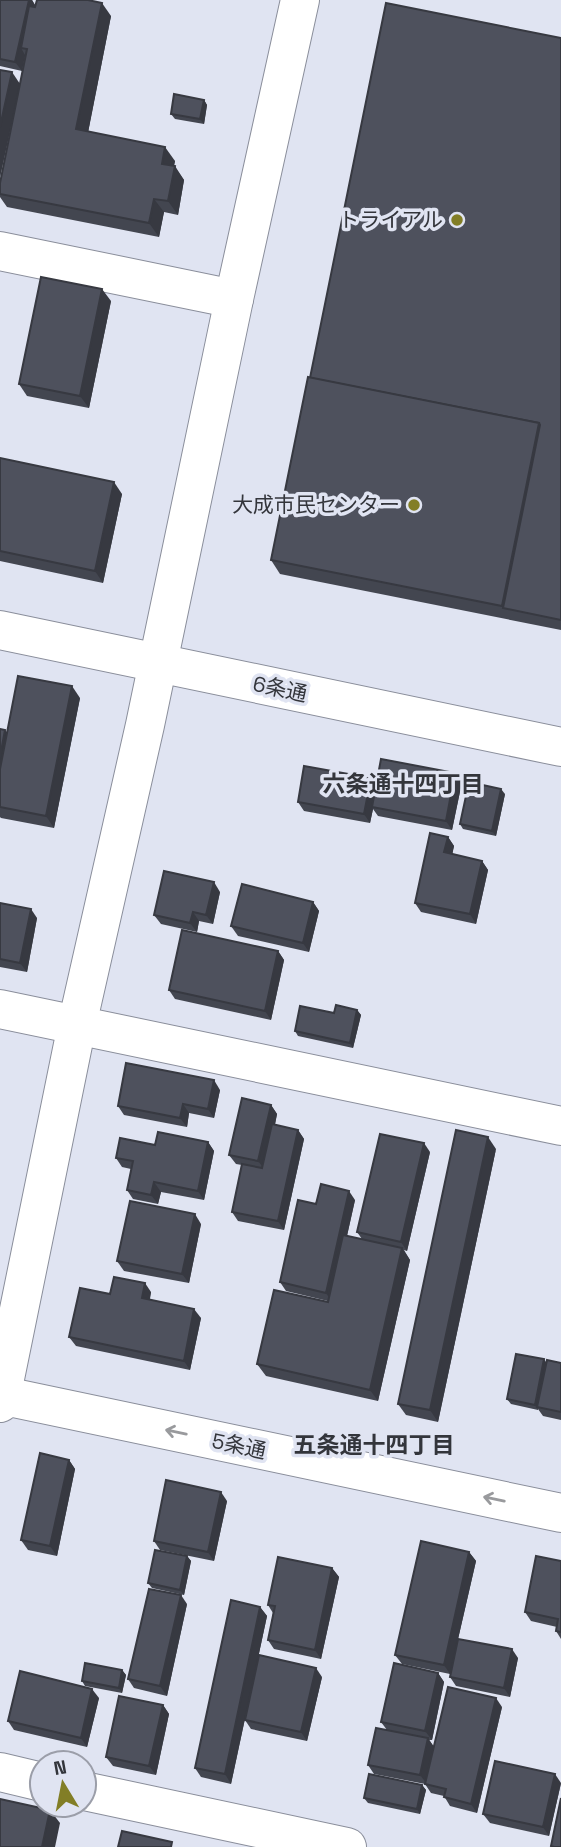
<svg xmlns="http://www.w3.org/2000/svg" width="561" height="1847" font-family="'Space Grotesk','Noto Sans JP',sans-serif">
<rect width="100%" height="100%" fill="#e0e4f2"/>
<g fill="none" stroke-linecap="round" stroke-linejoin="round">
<defs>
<g id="street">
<path d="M0,251L234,299"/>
<path d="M0,630L561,747"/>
<path d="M0,1009L561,1126"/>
<path d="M0,1395L561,1513"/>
<path d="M0,1403L77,1025L145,725L234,299L300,0"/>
<path d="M0,1772L42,1782"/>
<path d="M84,1791L347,1847"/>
</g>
</defs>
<use href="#street" stroke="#8a8e9b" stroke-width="40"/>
<use href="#street" stroke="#fff" stroke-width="38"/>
</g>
<g fill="#434650">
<path d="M0,0H32L35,5L111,16L88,132L175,161L174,166L184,180L178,215L164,212L159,237L7,207L0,197V183L16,104L0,177V70L20,84L25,55L22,71L0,66Z"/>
<path d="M561,38V630L280,574L271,560L310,378Z"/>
<path d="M204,100L207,105L204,124L175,119L171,114Z"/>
<path d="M111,301L89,408L27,396L19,384Z"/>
<path d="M0,458L122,494L103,583L0,561Z"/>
<path d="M80,698L54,828L1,818L0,817V729L5,730L7,733Z"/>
<path d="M455,773L462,782L452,830L378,816L373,809L370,823L304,811L298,802L376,785Z"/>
<path d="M505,794L496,836L463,829L460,824Z"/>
<path d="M448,837L454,846L452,854L482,861L488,870L476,924L421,912L415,903Z"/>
<path d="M220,892L213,924L199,921L197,932L161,924L154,915Z"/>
<path d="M313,902L319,911L309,952L238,936L231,926Z"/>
<path d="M0,903L37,918L27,972L0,967Z"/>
<path d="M278,951L284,960L271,1020L175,999L169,990Z"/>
<path d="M357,1010L361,1015L353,1048L298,1036L295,1031L334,1013Z"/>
<path d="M220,1090L214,1118L189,1113L187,1127L124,1115L118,1106Z"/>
<path d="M271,1105L277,1114L275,1125L298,1130L304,1139L284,1230L238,1221L232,1212L242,1165L236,1164L229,1155Z"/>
<path d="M208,1142L214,1151L204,1200L161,1192L158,1204L133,1199L127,1190L131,1169L122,1167L116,1158L155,1145Z"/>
<path d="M496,1149L438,1422L406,1415L398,1404Z"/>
<path d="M430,1152L407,1251L404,1250L410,1260L378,1401L266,1376L257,1364L328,1302V1301L286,1291L280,1282L316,1204L355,1200L347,1236L362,1239L357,1232Z"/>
<path d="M201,1224L189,1283L124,1271L117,1261Z"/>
<path d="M151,1292L150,1299L201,1318L190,1370L76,1346L69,1337L110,1294Z"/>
<path d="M544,1359L546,1363H561V1420L543,1416L538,1409V1410L511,1404L507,1399Z"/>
<path d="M69,1460L75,1469L57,1556L28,1550L21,1540Z"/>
<path d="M227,1501L214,1561L160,1550L154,1541Z"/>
<path d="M469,1552L476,1561L458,1639L518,1658L510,1697L456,1686L450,1677V1674L402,1664L395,1655Z"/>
<path d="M187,1556L191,1561L184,1595L152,1588L148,1583Z"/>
<path d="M561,1561V1639L556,1631L557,1627L531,1621L525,1612Z"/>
<path d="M332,1568L339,1577L321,1659L274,1649L268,1640L273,1613L268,1605Z"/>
<path d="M187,1604L167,1696L134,1688L128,1679Z"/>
<path d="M260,1607L267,1616L231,1784L201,1777L195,1768Z"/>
<path d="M122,1670L126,1675L122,1693L85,1686L82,1681Z"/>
<path d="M438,1673L444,1682L432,1740H429L434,1747L502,1707L477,1813L450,1806L444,1796L431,1793L425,1784L374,1774L368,1765L387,1730L381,1722Z"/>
<path d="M322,1677L307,1741L251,1729L245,1720Z"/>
<path d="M99,1698L87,1747L14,1730L8,1721Z"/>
<path d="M163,1705L169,1714L156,1775L113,1766L106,1757Z"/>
<path d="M561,1783L549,1836L490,1823L483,1814Z"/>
<path d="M422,1785L426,1790L420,1814L368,1803L364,1798Z"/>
</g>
<g fill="#373941">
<path d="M29,0H32L36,7L21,48L25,55L22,71L15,62Z"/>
<path d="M102,3L111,16L86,143L76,129Z"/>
<path d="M12,72L20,84L0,177V127Z"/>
<path d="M204,100L207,105L204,124L200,119Z"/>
<path d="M165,147L175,161L171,178L162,164Z"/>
<path d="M175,166L184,180L178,215L168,201Z"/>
<path d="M154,199L164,212L159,237L149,223Z"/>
<path d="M102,289L111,301L89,408L80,396Z"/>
<path d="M539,423L548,437L503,608L502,606Z"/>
<path d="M114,482L122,494L103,583L95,571Z"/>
<path d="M72,686L80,698L54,828L46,816Z"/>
<path d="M5,730L12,739L0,799V757Z"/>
<path d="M455,773L462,782L452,830L446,821Z"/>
<path d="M371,778L377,787L372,807L373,809L370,823L364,814Z"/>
<path d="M501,789L505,794L496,836L492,831Z"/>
<path d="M448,837L454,846L451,861L444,852Z"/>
<path d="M482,861L488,870L476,924L470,914Z"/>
<path d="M214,882L220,892L213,924L206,915Z"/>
<path d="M313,902L319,911L309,952L303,943Z"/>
<path d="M31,909L37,918L27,972L20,963Z"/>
<path d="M193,912L199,921L197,932L190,923Z"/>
<path d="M278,951L284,960L271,1020L265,1011Z"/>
<path d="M357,1010L361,1015L353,1048L350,1043Z"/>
<path d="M214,1080L220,1090L214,1118L208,1109Z"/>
<path d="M183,1104L189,1113L187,1127L180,1118Z"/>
<path d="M271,1105L277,1114L265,1170L258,1161Z"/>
<path d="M298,1130L304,1139L284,1230L278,1221Z"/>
<path d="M488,1137L496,1149L438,1422L430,1410Z"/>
<path d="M208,1142L214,1151L204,1200L198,1191Z"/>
<path d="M424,1143L430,1152L407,1251L401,1242Z"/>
<path d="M154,1182L161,1192L158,1204L151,1195Z"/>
<path d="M349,1191L355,1200L332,1302L326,1293Z"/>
<path d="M195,1214L201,1224L189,1283L182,1274Z"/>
<path d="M402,1248L410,1260L378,1401L370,1390Z"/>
<path d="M145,1283L151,1292L148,1307L142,1298Z"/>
<path d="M194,1309L201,1318L190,1370L184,1361Z"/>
<path d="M544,1359L547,1364L537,1407L538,1410L535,1405Z"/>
<path d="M69,1460L75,1469L57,1556L50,1546Z"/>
<path d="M221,1492L227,1501L214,1561L208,1552Z"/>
<path d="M469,1552L476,1561L450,1674L444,1665Z"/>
<path d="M187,1556L191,1561L184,1595L180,1590Z"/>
<path d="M332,1568L339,1577L321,1659L315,1650Z"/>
<path d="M181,1595L187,1604L167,1696L160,1686Z"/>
<path d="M260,1607L267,1616L231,1784L225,1774Z"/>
<path d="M512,1649L518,1658L510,1697L504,1688Z"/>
<path d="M316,1668L322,1677L307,1741L301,1732Z"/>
<path d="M122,1670L126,1675L122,1693L119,1688Z"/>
<path d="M438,1673L444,1682L432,1740L425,1731Z"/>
<path d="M92,1689L99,1698L87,1747L81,1738Z"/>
<path d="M496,1698L502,1707L477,1813L471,1804Z"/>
<path d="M163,1705L169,1714L156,1775L149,1766Z"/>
<path d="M428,1738L434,1747L427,1784L420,1775Z"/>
<path d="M555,1774L561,1783L549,1836L543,1827Z"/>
<path d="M422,1785L426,1790L420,1814L417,1809Z"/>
<path d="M50,1810L60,1823L55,1847H42Z"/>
</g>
<g fill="#4e515d" stroke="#373941" stroke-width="2">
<path d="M0,0H29L15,62L0,59Z"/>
<path d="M37,0H88L102,3L76,129L165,147L162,164L175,166L168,201L154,199L149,223L0,194V183L27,49L21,48L29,6L35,7Z"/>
<path d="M386,3L561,38V620L503,608L540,425L539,423L310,378Z"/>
<path d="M0,70L12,72L0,127Z"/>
<path d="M174,94L204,100L200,119L171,114Z"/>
<path d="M41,277L102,289L80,396L19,384Z"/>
<path d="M308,377L539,423L502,606L271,560Z"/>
<path d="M0,458L114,482L95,571L0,551Z"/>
<path d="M18,676L72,686L46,816L0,807V769Z"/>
<path d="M0,729L5,730L0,757Z"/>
<path d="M381,759L455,773L446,821L372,807Z"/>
<path d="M304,766L371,778L364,814L298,802Z"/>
<path d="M469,782L501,789L492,831L460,824Z"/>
<path d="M430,833L448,837L444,852L482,861L470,914L415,903Z"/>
<path d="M164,871L214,882L206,915L193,912L190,923L154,915Z"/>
<path d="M242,884L313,902L303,943L231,926Z"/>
<path d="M0,903L31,909L20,963L0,959Z"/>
<path d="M182,930L278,951L265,1011L169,990Z"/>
<path d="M336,1005L357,1010L350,1043L295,1031L300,1006L334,1013Z"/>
<path d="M126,1063L214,1080L208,1109L183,1104L180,1118L118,1106Z"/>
<path d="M242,1098L271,1105L258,1161L229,1155Z"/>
<path d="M272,1124L298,1130L278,1221L232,1212L242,1164L262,1168Z"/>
<path d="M456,1130L488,1137L430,1410L398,1404Z"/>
<path d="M158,1132L208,1142L198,1191L154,1182L151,1195L127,1190L133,1161L116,1158L120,1138L155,1145Z"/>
<path d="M380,1134L424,1143L401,1242L357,1232Z"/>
<path d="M321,1184L349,1191L326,1293L280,1282L298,1200L316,1204Z"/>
<path d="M130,1201L195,1214L182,1274L117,1261Z"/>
<path d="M343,1235L402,1248L370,1390L257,1364L274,1290L328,1302Z"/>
<path d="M114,1277L145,1283L142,1298L194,1309L184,1361L69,1337L80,1288L110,1294Z"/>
<path d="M516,1354L544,1359L535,1405L507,1399Z"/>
<path d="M547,1360L561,1363V1412L537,1407Z"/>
<path d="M40,1453L69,1460L50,1546L21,1540Z"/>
<path d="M166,1480L221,1492L208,1552L154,1541Z"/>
<path d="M421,1541L469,1552L444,1665L395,1655Z"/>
<path d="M155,1550L187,1556L180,1590L148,1583Z"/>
<path d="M536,1556L561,1561V1632L556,1631L558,1619L525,1612Z"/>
<path d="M278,1557L332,1568L315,1650L268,1640L275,1606L268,1605Z"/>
<path d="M149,1589L181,1595L160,1686L128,1679Z"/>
<path d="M231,1600L260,1607L225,1774L195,1768Z"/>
<path d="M458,1639L512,1649L504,1688L450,1677Z"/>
<path d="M259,1655L316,1668L301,1732L245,1720Z"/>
<path d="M85,1663L122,1670L119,1688L82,1681Z"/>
<path d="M394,1663L438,1673L425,1731L381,1722Z"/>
<path d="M20,1671L92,1689L81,1738L8,1721Z"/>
<path d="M448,1687L496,1698L471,1804L444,1797L446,1789L425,1784Z"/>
<path d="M119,1696L163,1705L149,1766L106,1757Z"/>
<path d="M376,1728L428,1738L420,1775L368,1765Z"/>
<path d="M495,1761L555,1774L543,1827L483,1814Z"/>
<path d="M369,1774L422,1785L417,1809L364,1798Z"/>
<path d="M561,1798V1847H554L551,1846Z"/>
<path d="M0,1799L50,1810L42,1847H0Z"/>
<path d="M122,1831L172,1842L171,1847H118Z"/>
</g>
<defs><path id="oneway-shaft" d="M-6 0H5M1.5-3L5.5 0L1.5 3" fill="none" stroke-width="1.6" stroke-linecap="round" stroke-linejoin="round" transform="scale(1.75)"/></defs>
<g stroke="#999a9d">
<use href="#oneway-shaft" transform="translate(176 1432) rotate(-168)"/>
<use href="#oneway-shaft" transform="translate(494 1499) rotate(-168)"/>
</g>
<g fill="#827e26" stroke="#e0e4f2" stroke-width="2.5">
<circle cx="457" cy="220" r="7"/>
<circle cx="414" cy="505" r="7"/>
</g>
<g text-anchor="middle" stroke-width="7" stroke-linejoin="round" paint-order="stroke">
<g font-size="21" fill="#33353b" stroke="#e0e4f2" text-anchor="end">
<text x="443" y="227">トライアル</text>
<text x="400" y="512">大成市民センター</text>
</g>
<g font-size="21" fill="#33353b" stroke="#e0e4f2">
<text transform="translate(280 689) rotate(12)" y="7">6条通</text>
<text transform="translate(239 1446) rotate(12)" y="7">5条通</text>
</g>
<g font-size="23" font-weight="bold" fill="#33353b" stroke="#e0e4f2">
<text x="403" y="792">六条通十四丁目</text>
<text x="374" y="1453">五条通十四丁目</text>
</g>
</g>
<g transform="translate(63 1784) rotate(350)"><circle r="33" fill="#e0e4f2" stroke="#9b9ea9" stroke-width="2"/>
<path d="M0-5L12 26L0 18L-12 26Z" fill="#827e26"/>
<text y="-10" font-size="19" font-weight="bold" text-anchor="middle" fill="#33353b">N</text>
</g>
</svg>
